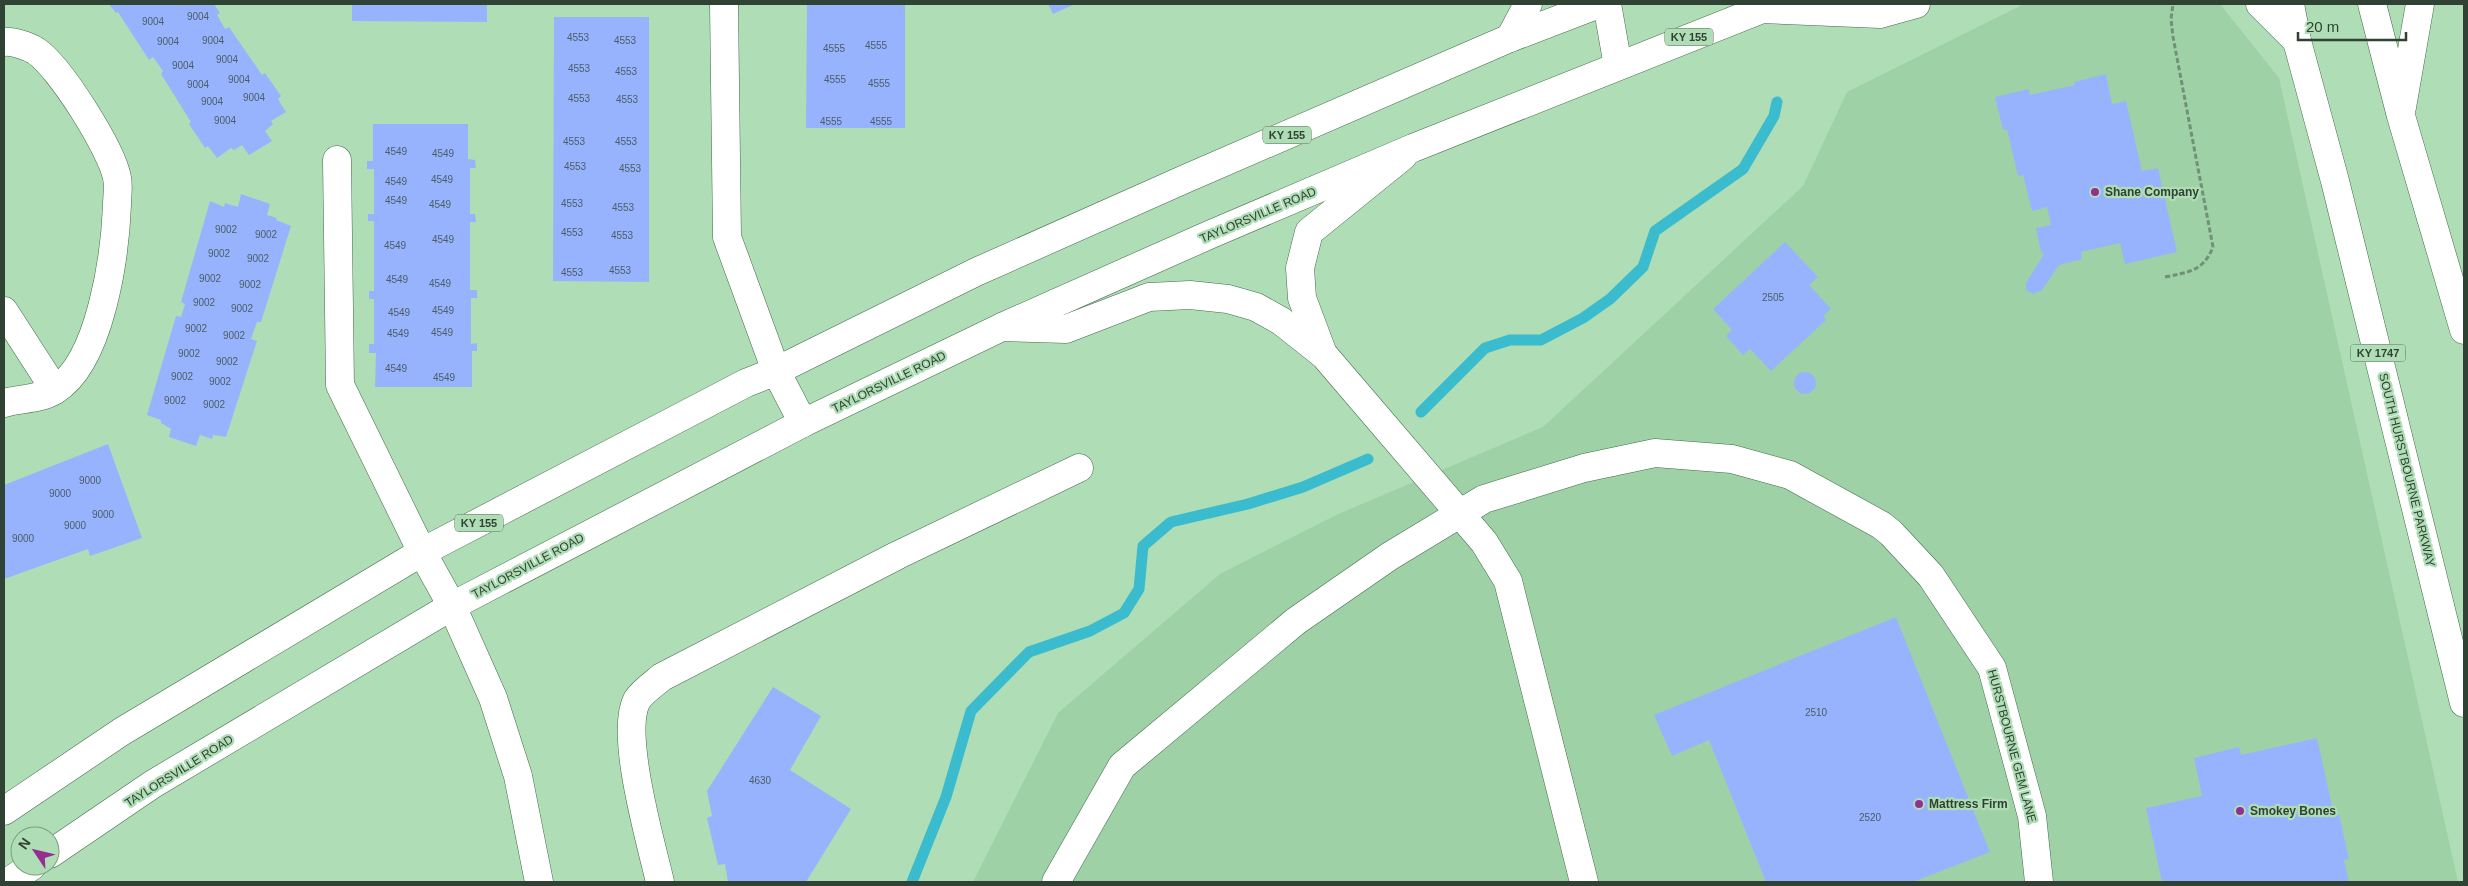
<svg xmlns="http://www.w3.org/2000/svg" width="2468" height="886" font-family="Arial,sans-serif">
<rect width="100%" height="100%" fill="#afddb5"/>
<path fill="#9ed2a6" d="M2024,4H2220L2279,78L2458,882H973L1058,713L1220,574L1336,515L1543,427L1803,186L1847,92Z"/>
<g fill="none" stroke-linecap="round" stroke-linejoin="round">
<g stroke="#3bbcce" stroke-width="11">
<path d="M1421,412L1485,348L1510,340H1541L1583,318L1610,299L1643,267L1655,231L1743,169L1774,116L1777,102"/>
<path d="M912,882L946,797L971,711L1029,652L1090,631L1124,613L1139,589L1143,546L1171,522L1248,504L1303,487L1368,459"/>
</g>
</g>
<g fill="#98b3fe">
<path d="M109,4H214L220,13L217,15L225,29L229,27L262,75L265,73L281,96L278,99L286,112L271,121L273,124L265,131L272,141L249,155L242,145L234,150L231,148L217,158L208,146L205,148L189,124L191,122L161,74L163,71L153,57L149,60L118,12L116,13Z"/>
<path d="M352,4H487V22L352,21Z"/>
<path d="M807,4H905V128H806Z"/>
<path d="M1048,4H1075L1053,14Z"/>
<path d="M554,17H649V282L553,281Z"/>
<path d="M2106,74L2112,104L2126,101L2142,171L2158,168L2177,252L2125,264L2120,243L2081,252L2082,259L2059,265L2042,290L2033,294L2026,290V283L2044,254L2041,252L2036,228L2051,225L2047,207L2032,211L2023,175L2018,176L2007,129L2003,130L1995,97L2029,89L2030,95L2075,85L2074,82Z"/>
<path d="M373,124H468V159L475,160L476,168H470V214H475L476,222H470V290H477V298H471V344L477,343V351H472V387H375L376,353H369V344H374V299H369V291H374V221H368V214H374V169H367V161H373Z"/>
<path d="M241,194L270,204L267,215L277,218L276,220L291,226L261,322H257L251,339L257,341L226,437L213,435L212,439L200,435L196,446L169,437L171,429L161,423V420L147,415L176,316L181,317L185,304L181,302L210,201L224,207L225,203L238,207Z"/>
<path d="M1785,242L1818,277L1809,285L1831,309L1823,316L1826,320L1771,371L1750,349L1743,355L1726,336L1732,330L1713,309Z"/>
<circle cx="1805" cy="383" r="11"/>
<path d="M108,444L142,538L90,556L88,549L4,579V485Z"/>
<path d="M1896,617L1990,852L1913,882H1766L1709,740L1672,756L1654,715Z"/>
<path d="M773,687L821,716L790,770L851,809L806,882H728L725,864L718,865L707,818L712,816L707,791Z"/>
<path d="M2317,738L2334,815L2339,814L2349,859L2344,860L2349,882H2162L2146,808L2202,796L2194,758L2239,747L2241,755Z"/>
</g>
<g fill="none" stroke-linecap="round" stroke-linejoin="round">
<defs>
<g id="minor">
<path d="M724,4L727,237L776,371L803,423"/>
<path d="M1607,4L1618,66"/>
<path d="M1510,38L1528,4"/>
<path d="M4,42C13,41 28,46 36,51C60,67 112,150 117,178C119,186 117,196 117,205C115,255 101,362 55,390C39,400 21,398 4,403"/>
<path d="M337,160L340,385L422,552L452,606L493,698L518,776L539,882"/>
<path d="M4,311L55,390"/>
<path d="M1002,327L1066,329L1149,297L1190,295L1228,299L1256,307L1281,321L1324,355L1484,542L1508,581L1584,882"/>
<path d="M1323,354L1302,298L1300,268L1309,232L1403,156"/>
<path d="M660,882C651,843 619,733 637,700C642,692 655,683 662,677L898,555L1079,468"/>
<path d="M1056,882L1122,766L1296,621L1390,556L1484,499L1584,468L1655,453L1732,459L1790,475L1881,525L1891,533L1931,576L1992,668L2032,816L2039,882"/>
</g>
<g id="major">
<path d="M2260,4L2297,41"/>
<path d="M2290,4L2297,41L2335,181L2464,703"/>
<path d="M2372,4L2401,116L2464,330"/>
<path d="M1760,9L1880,14L1916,4"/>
<path d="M2402,107L2420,4"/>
<path d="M4,811L121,732L422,552L746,383L776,371L976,272L1185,179L1510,38L1599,4"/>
<path d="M50,854L153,784L452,606L803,423L1002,327L1209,235L1413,148L1775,4"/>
<path d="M8,882L32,866"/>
</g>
</defs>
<use href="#minor" stroke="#426b49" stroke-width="29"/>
<use href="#major" stroke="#426b49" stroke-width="29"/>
<path stroke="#719176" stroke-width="3" stroke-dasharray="5 2.5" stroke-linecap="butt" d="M2165,277C2188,272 2203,272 2213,247L2173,37L2171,19L2173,4"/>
<use href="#minor" stroke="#fff" stroke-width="28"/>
<use href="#major" stroke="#fff" stroke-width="28"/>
</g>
<g fill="#952e93" stroke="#afddb5" stroke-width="2">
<circle cx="2095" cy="192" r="5"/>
<circle cx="1919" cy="804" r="5"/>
<circle cx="2240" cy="811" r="5"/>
</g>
<g text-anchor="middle" stroke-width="4.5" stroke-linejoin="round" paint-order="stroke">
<g font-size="10" fill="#4a5e66">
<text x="198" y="20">9004</text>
<text x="153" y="25">9004</text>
<text x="578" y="41">4553</text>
<text x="213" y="44">9004</text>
<text x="625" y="44">4553</text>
<text x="168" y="45">9004</text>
<text x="876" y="49">4555</text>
<text x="834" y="52">4555</text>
<text x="227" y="63">9004</text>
<text x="183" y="69">9004</text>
<text x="579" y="72">4553</text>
<text x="626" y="75">4553</text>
<text x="239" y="83">9004</text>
<text x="835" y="83">4555</text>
<text x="879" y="87">4555</text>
<text x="198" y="88">9004</text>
<text x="254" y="101">9004</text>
<text x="579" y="102">4553</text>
<text x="627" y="103">4553</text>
<text x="212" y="105">9004</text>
<text x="225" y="124">9004</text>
<text x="831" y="125">4555</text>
<text x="881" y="125">4555</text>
<text x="574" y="145">4553</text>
<text x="626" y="145">4553</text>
<text x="396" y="155">4549</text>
<text x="443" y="157">4549</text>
<text x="575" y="170">4553</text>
<text x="630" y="172">4553</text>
<text x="442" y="183">4549</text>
<text x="396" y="185">4549</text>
<text x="396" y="204">4549</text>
<text x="572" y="207">4553</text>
<text x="440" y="208">4549</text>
<text x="623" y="211">4553</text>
<text x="226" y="233">9002</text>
<text x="572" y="236">4553</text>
<text x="266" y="238">9002</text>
<text x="622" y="239">4553</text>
<text x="443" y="243">4549</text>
<text x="395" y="249">4549</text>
<text x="219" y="257">9002</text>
<text x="258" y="262">9002</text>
<text x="620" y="274">4553</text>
<text x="572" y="276">4553</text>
<text x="210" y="282">9002</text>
<text x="397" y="283">4549</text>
<text x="440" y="287">4549</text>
<text x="250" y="288">9002</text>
<text x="1773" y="301">2505</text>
<text x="204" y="306">9002</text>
<text x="242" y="312">9002</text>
<text x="443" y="314">4549</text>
<text x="399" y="316">4549</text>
<text x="196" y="332">9002</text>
<text x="442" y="336">4549</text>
<text x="398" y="337">4549</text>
<text x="234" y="339">9002</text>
<text x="189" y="357">9002</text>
<text x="227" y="365">9002</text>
<text x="396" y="372">4549</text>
<text x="182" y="380">9002</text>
<text x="444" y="381">4549</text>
<text x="220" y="385">9002</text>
<text x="175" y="404">9002</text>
<text x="214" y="408">9002</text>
<text x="90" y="484">9000</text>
<text x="60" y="497">9000</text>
<text x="103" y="518">9000</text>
<text x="75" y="529">9000</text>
<text x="23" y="542">9000</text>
<text x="1816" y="716">2510</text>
<text x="760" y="784">4630</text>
<text x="1870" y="821">2520</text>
</g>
<g fill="#afddb5" stroke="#56705a" stroke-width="1">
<rect x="1665" y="28.5" width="48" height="17" rx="4"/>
<rect x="1263" y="126.5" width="48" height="17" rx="4"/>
<rect x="2350.5" y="344.5" width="55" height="17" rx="4"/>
<rect x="455" y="514.5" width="48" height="17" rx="4"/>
</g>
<g font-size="11" font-weight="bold" fill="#304233">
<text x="1689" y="41">KY 155</text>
<text x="1287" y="139">KY 155</text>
<text x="2378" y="357">KY 1747</text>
<text x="479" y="527">KY 155</text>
</g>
<g font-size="12" font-weight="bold" fill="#304233" stroke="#afddb5" text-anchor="start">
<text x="2105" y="196">Shane Company</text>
<text x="1929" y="808">Mattress Firm</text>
<text x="2250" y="815">Smokey Bones</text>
</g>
<g font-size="12" fill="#304233" stroke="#afddb5">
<text transform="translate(1258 215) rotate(-23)" y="4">TAYLORSVILLE ROAD</text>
<text transform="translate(889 382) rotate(-26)" y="4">TAYLORSVILLE ROAD</text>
<text transform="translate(2407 470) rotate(76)" y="4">SOUTH HURSTBOURNE PARKWAY</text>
<text transform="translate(528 566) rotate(-28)" y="4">TAYLORSVILLE ROAD</text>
<text transform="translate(2012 746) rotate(75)" y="4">HURSTBOURNE GEM LANE</text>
<text transform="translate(179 771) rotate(-32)" y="4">TAYLORSVILLE ROAD</text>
</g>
</g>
<rect width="2468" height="886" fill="none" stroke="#304233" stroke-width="10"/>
<g transform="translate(35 851) rotate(305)"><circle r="24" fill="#afddb5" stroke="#7c9f81"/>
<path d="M0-4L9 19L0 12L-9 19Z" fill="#952e93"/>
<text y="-8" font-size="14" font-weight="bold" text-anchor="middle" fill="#304233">N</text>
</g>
<path d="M2298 32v8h108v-8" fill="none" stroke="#304233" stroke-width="2.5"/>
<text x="2306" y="32" font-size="15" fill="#304233" stroke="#afddb5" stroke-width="4" paint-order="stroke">20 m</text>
</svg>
